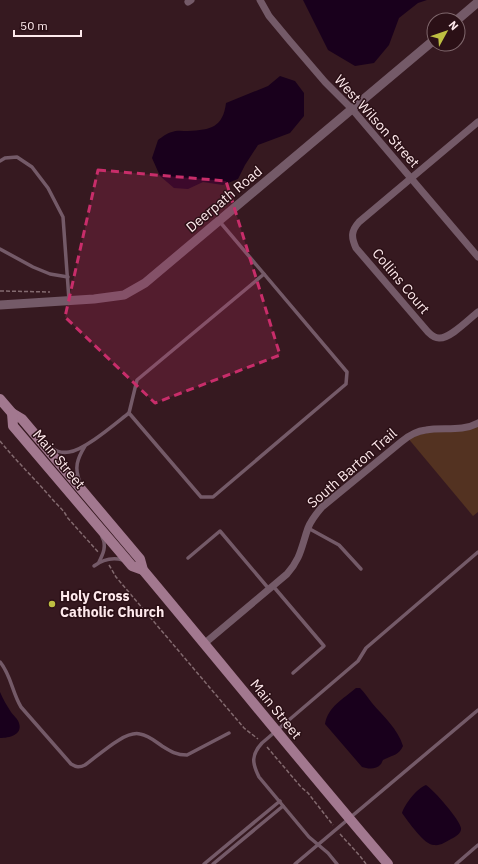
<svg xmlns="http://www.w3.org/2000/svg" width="478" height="864" font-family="'IBM Plex Sans',sans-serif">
<rect width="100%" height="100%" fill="#361920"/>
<path fill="#533221" d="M478,423V512L473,516L407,437Z"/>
<g fill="#19001c">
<path d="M303,0H427L418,3L399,18L389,45L374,63L355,66L328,50Z"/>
<path d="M280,76L295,81L304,93V116L290,133L258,145L245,165L238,179L223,185L203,182L188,189L174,188L160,176L152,158L158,140C162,137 167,133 172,132C176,130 183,131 188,131C211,130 223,127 226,103L268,86Z"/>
<path d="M356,688H360C365,693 368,698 372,703C383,716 398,729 403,746C399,755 393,755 385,759C382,760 383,761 381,764C376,770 368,769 362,767L325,724C328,707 343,699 356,688Z"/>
<path d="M0,692C3,699 7,706 11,712C13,715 18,719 19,723C23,735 9,738 0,738Z"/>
<path d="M426,785C434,790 460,820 461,828C462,833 455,837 451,839C446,842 440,846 434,845C424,845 408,821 402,813C405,804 417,788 426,785Z"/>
</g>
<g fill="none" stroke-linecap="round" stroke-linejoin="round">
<g stroke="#836a6f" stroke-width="1.5" stroke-dasharray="4 2" stroke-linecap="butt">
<path d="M0,291L50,292"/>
<path d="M0,441C17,462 36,480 53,500C58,506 64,510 67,517L98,552"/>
<path d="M109,565L116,577L244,728L258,739"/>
<path d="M267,747L301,787L308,793L333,825"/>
<path d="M340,834L360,856L366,864"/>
</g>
<g stroke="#745a68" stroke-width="3.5">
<path d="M0,161L5,158L17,157L32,167L48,188L63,217L69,300"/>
<path d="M0,249L33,267L50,274L68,277"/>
<path d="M129,413L137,380L264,274"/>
<path d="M52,448C57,452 63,453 69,452C85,450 116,423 129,413L201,497H213L346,384L347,372L220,222"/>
<path d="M80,482C74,468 77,459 85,446"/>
<path d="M308,528L339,545L361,569"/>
<path d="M188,558L220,531L269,589"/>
<path d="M99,562C103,554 107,546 102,537"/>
<path d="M94,566C102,560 112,557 123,560"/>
<path d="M273,586L324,646L293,673"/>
<path d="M0,662C11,675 12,692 21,707L71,764C76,767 79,768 85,765C98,756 125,730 140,734C148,735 155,741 162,746C170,751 176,755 187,755L229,733"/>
<path d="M204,864L280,801"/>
<path d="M213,864L283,806"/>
<path d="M295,864L478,710"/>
<path d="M337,864L328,853L309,837L259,777C252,763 251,755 262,743L358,661L366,648L478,552"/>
<path d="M456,864L478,845"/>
</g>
<g stroke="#745a68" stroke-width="7">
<path d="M260,0L269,16L289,40L325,82L352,109L478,257"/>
<path d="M188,2L191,0"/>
<path d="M478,122L359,222C351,231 351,237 356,248L428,332C431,335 434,338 439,338C450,339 469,319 478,312"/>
<path d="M205,643L287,574C301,558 301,548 308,528C311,520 316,514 322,507L401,442C408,436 417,431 426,430C443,427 462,432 478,423"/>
</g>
<g stroke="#745a68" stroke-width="9">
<path d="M457,20L478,2"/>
<path d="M0,305L94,299L124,295L145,283L434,40"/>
</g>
<g stroke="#a2788f" stroke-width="10">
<path d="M0,399L12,413L22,419L140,559L143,570C225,668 305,767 388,864"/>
<path d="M12,413L13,426L132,566L143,570"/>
</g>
</g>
<path fill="#c82d6a" fill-opacity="0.2" stroke="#c82d6a" stroke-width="3" stroke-dasharray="8 5" stroke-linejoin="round" d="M98,170L226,181L280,355L155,403L65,317Z"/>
<circle fill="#bebf42" stroke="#2b1016" stroke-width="1.5" cx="52" cy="604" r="4"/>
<g text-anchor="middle" stroke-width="3" stroke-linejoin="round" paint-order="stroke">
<g font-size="14" fill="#fee9ec" stroke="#2b1016">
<text transform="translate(377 121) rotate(48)" y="5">West Wilson Street</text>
<text transform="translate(224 199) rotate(-40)" y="5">Deerpath Road</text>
<text transform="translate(401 281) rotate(50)" y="5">Collins Court</text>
<text transform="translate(59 459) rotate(50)" y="5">Main Street</text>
<text transform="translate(352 468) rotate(-41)" y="5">South Barton Trail</text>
<text transform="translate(276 709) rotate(51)" y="5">Main Street</text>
</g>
<g font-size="14" font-weight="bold" fill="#fee9ec" stroke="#2b1016" text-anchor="start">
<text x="60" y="601">Holy Cross<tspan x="60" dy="16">Catholic Church</tspan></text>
</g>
</g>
<g transform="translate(446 32) rotate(50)"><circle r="19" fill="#2b1016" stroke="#7f676c"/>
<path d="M0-3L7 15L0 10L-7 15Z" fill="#bebf42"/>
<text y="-6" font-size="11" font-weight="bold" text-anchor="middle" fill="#fee9ec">N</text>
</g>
<path d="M14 30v6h67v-6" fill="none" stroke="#fee9ec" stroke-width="2"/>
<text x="20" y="30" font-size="12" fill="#fee9ec" stroke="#2b1016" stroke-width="3" paint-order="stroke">50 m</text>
</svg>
